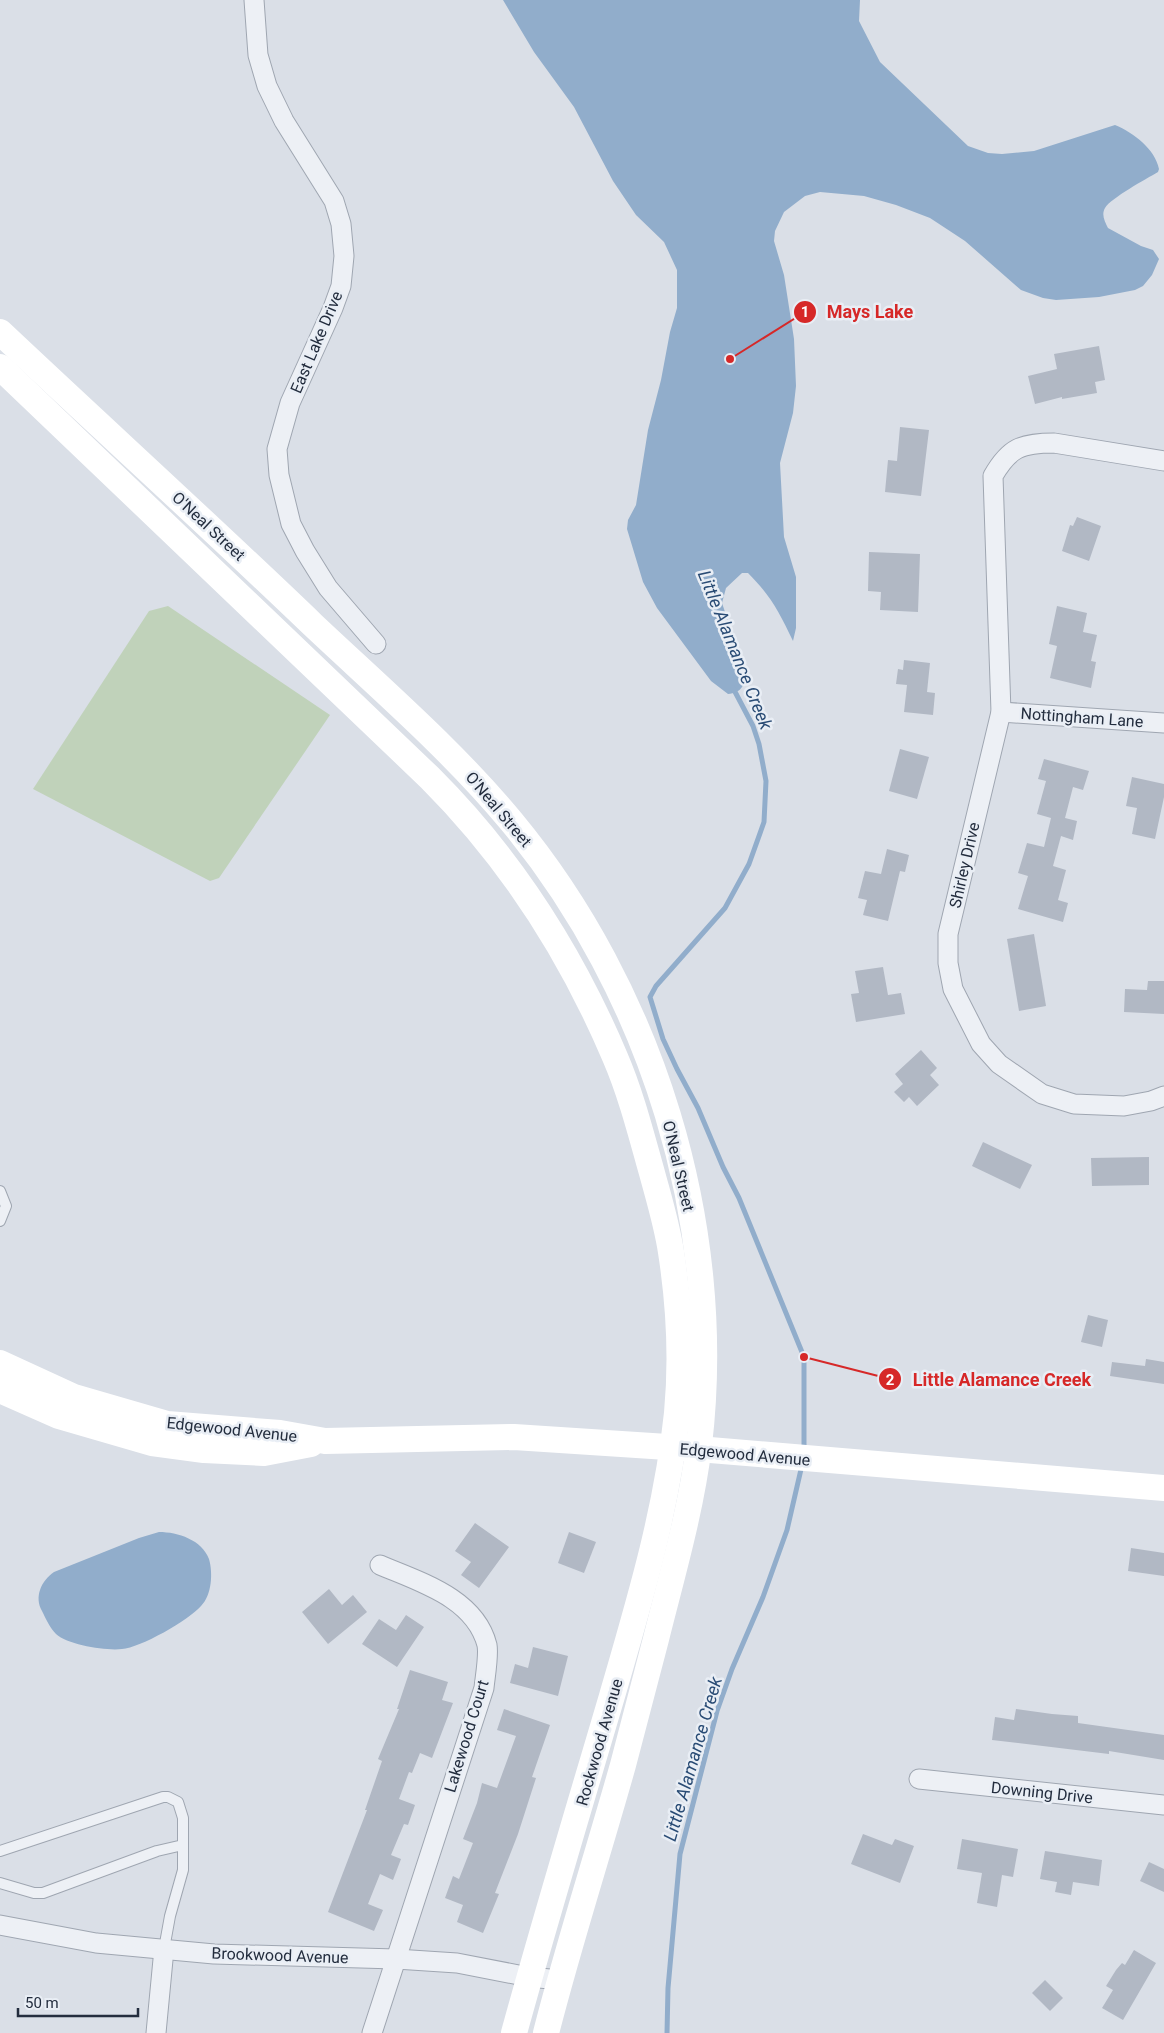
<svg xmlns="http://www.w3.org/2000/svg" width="1164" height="2033" font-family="Roboto,sans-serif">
<rect width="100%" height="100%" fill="#dadfe7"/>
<path fill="#c0d2ba" d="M168,606L330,715L219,878L210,881L33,789L149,611Z"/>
<g fill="#91adcb">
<path d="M503,0H860L859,21L880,62L968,146L988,153L1002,154L1034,151L1115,125C1134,133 1155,149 1159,169L1158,172C1146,179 1111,198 1105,208C1101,215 1105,222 1108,228L1141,246L1153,250L1159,259L1152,275L1143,286L1135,290L1099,297L1056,300L1043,298L1021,290L965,241L930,218L896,205L864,196L820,192L805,196L784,212L775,231L774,241L784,275L794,339L796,386L793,413L780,463L784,537L796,577V628L793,641C779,612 771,596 748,573H742L726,588L722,603L746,675C744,686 741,693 728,694L711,681L657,608L643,582L627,529L628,520L636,505L648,430L661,380L670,332L677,308V270L664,242L636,215L613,181L574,107L534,52Z"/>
<path d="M159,1532C178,1532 202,1540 209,1559C213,1573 212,1595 201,1606C189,1620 140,1648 122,1649C106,1651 68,1645 56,1634C50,1628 46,1619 42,1611C34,1597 41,1581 54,1572L139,1538Z"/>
</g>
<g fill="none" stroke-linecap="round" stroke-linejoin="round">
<g stroke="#91adcb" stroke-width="5">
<path d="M733,688L753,726L759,744L766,781L764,822L749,864L725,908L656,986L650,997L663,1039L677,1069L698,1108L723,1167L739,1198L804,1357V1451"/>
<path d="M667,2033L668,1988L680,1854L717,1711L732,1669L763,1597L787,1530L802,1465"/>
</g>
</g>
<g fill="#b1b8c4">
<path d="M1099,346L1105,380L1095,382L1097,393L1062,399V397L1035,404L1028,376L1057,369L1054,354Z"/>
<path d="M900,427L929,430L921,496L885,492L888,460L897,461Z"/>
<path d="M1077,517L1101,526L1089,561L1062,551L1070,525L1073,526Z"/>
<path d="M869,552L920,554L918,612L880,610L881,592L868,591Z"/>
<path d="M1057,606L1087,613L1083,632L1097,635L1091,661L1096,662L1091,688L1050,678L1057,646L1049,644Z"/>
<path d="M904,660L930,663L927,692L935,693L933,715L904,712L907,685L896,684L898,669L903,670Z"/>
<path d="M900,749L929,757L917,799L889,791Z"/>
<path d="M1044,759L1089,771L1083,790L1073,787L1065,818L1077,821L1073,840L1061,836L1053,866L1066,870L1058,900L1068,903L1063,922L1018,909L1028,876L1018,873L1027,843L1044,847L1051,818L1037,814L1046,781L1038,779Z"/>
<path d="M1132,777L1164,784V797L1155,839L1132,834L1137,808L1126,806Z"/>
<path d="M887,849L909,855L905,872L900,871L888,921L863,915L867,900L858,898L865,871L881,874Z"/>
<path d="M1034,934L1046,1006L1019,1011L1007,939Z"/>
<path d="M883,967L888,995L901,993L905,1014L856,1022L851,994L859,993L855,971Z"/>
<path d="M1148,981H1164V1014L1124,1012L1125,989L1147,990Z"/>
<path d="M921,1050L937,1068L930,1075L939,1085L917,1106L909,1097L904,1102L894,1092L903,1084L895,1074Z"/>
<path d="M983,1142L1032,1165L1020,1189L972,1166Z"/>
<path d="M1149,1157V1185L1092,1186L1091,1158Z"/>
<path d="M1088,1315L1108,1320L1102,1347L1081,1342Z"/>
<path d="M1146,1359L1164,1362V1384L1110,1376L1112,1362L1145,1366Z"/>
<path d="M475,1523L509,1547L479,1588L461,1575L471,1562L455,1551Z"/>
<path d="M569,1532L596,1542L584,1573L558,1563Z"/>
<path d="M1131,1548L1164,1553V1576L1128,1571Z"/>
<path d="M329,1589L342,1605L353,1595L367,1612L328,1644L302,1612Z"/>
<path d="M406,1615L424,1627L397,1667L362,1644L379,1619L396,1630Z"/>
<path d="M533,1647L568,1656L558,1696L510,1683L515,1664L528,1668Z"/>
<path d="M410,1670L448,1682L442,1700L453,1703L432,1758L420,1753L412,1773L409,1772L399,1799L415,1805L408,1825L404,1824L391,1855L401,1859L393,1880L380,1874L368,1904L383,1910L374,1931L328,1912L367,1810H365L382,1761L378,1759L399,1709H397Z"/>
<path d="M504,1709L550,1725L532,1777L536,1778L518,1834L495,1893L499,1894L483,1933L457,1922L463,1905L445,1898L453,1876L459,1879L473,1843L463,1839L477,1803L482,1783L497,1788L516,1736L497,1730Z"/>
<path d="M1016,1709L1052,1714L1078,1716V1723L1164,1735V1760L1109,1751V1754L992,1740L995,1717L1014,1720Z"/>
<path d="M863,1834L892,1845L895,1839L914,1846L900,1883L851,1864Z"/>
<path d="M962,1839L1018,1849L1013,1877L1002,1875L997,1907L977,1903L982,1873L957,1869Z"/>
<path d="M1045,1851L1102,1860L1099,1886L1073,1882L1071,1895L1055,1892L1057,1882L1040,1879Z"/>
<path d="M1149,1862L1164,1869V1892L1140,1881Z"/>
<path d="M1134,1950L1156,1963L1123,2020L1102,2008L1113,1990L1106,1986L1116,1970L1122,1963L1125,1965Z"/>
<path d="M1045,1980L1063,1998L1050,2011L1032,1993Z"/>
</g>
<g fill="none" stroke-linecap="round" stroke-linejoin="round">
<defs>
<g id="lane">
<path d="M0,1191L6,1206L0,1221"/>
<path d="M0,1851L163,1797H168L178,1802L183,1818V1845L157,1851L43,1893H34L0,1883"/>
<path d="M164,1949L170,1916L183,1870V1845"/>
</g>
<g id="street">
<path d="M254,0L258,55L267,86L284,121L334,201L341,224L344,256L341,286L333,308L290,403L277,449L279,475L291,524L305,551L328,588L376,644"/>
<path d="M1164,461L1054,443C1021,443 1009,448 993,476L1001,712L948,934V963L953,989L981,1044L999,1064L1042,1094L1074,1104L1124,1106L1151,1101L1164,1096"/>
<path d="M1001,712L1164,723"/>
<path d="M919,1779L1164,1805"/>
<path d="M0,1925L96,1943L214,1954L396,1959L457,1963L529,1977L560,1980"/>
<path d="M156,2033L164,1949"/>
<path d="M372,2033L484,1688C485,1677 489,1656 487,1645C475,1598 420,1582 380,1565"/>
</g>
</defs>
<use href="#lane" stroke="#9fa6b1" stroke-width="12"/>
<use href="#street" stroke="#9fa6b1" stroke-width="21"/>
<use href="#lane" stroke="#edf0f5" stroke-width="10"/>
<use href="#street" stroke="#edf0f5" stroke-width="19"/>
<g stroke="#fff" stroke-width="26">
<path d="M0,332C104,430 210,526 313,625C381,689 452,750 511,821C652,991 725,1225 699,1445C691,1511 672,1575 656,1639C645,1681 634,1723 623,1765C598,1854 569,1943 546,2033"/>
<path d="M0,367L430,778C510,858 571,953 615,1057C631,1094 641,1134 652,1173C659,1199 667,1225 671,1252C679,1304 682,1360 677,1413C667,1510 639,1603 612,1696C579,1808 545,1920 514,2033"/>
<path d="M0,1363L74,1397L167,1424L280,1433L325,1441L514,1437L698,1449L1164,1488"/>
<path d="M0,1390L59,1416L152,1443L204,1450L264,1453L311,1444"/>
</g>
</g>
<g text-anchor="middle" stroke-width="5" stroke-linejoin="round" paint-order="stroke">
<g font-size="16" fill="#232d3e" stroke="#e9eef5">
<text transform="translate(316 342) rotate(-67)" y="6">East Lake Drive</text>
<text transform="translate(209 526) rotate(43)" y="6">O'Neal Street</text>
<text transform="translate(1082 717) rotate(4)" y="6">Nottingham Lane</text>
<text transform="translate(499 809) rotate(50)" y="6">O'Neal Street</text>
<text transform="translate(964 865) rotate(-77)" y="6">Shirley Drive</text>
<text transform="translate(679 1166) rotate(77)" y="6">O'Neal Street</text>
<text transform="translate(232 1429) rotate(6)" y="6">Edgewood Avenue</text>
<text transform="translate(745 1454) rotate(5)" y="6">Edgewood Avenue</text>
<text transform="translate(466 1736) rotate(-73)" y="6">Lakewood Court</text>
<text transform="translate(599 1742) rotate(-74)" y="6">Rockwood Avenue</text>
<text transform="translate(1042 1792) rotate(6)" y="6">Downing Drive</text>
<text transform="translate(280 1955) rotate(2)" y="6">Brookwood Avenue</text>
</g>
<g font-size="18" font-style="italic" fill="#2a4c75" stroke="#e9eef5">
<text transform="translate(735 650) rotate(68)" y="6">Little Alamance Creek</text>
<text transform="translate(693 1759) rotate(-74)" y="6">Little Alamance Creek</text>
</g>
</g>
<path fill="none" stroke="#d62828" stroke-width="2" d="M730 359L805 312M804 1357L890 1379"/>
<g fill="#d62828" stroke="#e9eef5" stroke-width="2">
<circle cx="730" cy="359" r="5"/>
<circle cx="804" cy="1357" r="5"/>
<circle cx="805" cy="312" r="12"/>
<circle cx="890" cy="1379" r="12"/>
</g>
<g font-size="15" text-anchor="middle" font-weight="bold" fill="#fff">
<text x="805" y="317">1</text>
<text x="890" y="1385">2</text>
</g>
<g font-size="18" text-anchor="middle" font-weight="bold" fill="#d62828" stroke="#e9eef5" stroke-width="5" stroke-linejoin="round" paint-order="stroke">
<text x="870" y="318">Mays Lake</text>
<text x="1002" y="1386">Little Alamance Creek</text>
</g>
<path d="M18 2008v8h120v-8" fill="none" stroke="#232d3e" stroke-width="2.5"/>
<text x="25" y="2008" font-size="15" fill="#232d3e" stroke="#e9eef5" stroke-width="4" paint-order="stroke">50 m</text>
</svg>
